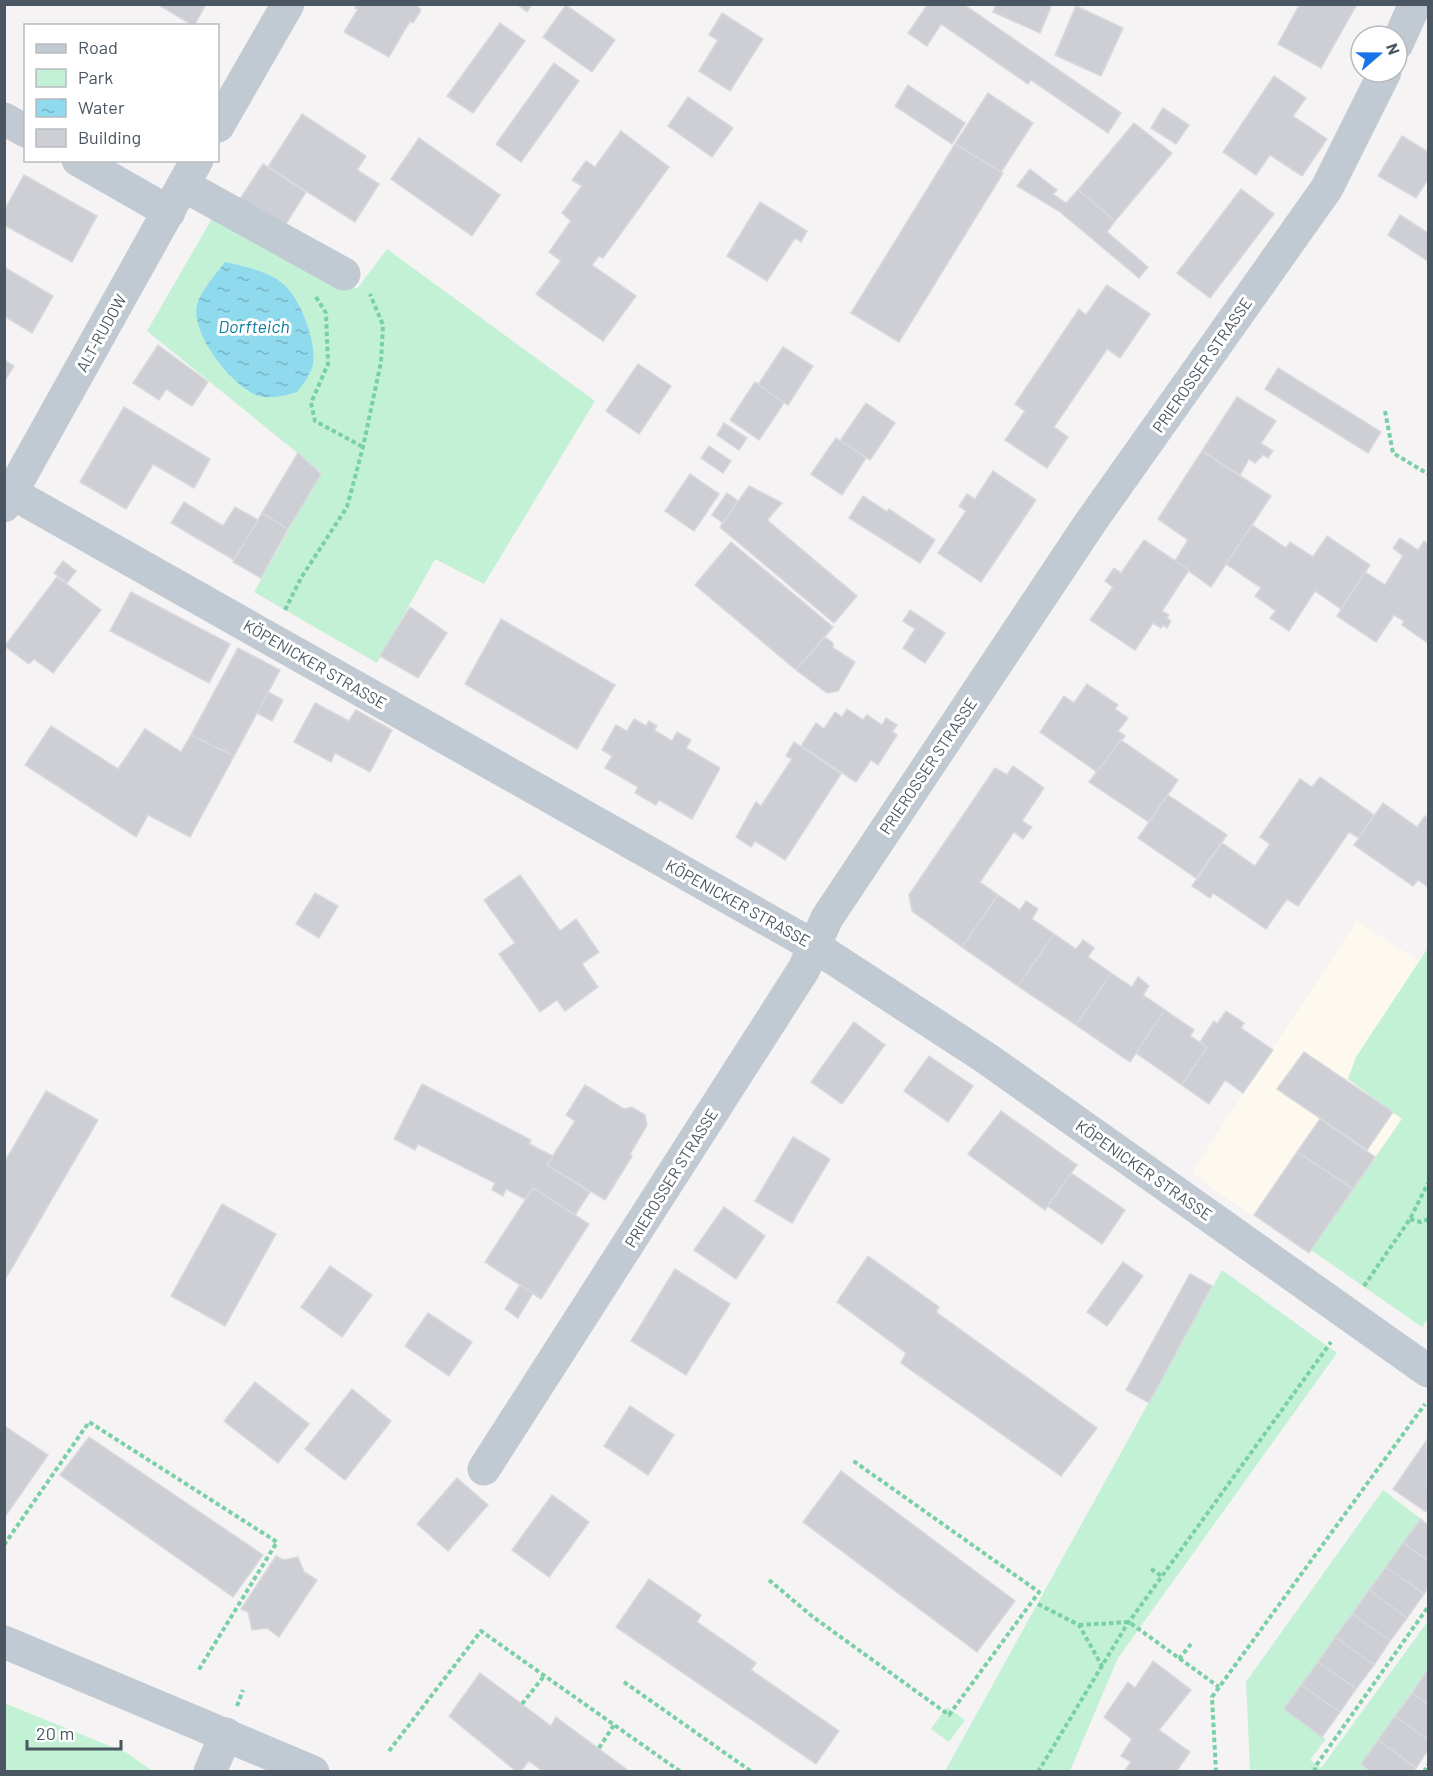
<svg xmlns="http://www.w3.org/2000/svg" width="1433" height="1776" font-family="Barlow,sans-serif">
<defs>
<pattern id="water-ripples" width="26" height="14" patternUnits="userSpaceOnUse" patternTransform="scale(1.5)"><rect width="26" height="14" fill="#90daee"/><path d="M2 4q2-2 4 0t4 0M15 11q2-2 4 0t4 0" fill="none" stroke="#78b4c4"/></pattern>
</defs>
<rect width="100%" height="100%" fill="#f5f3f3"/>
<path fill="#fdf9ef" d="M1357,921L1420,962L1356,1057L1348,1079L1402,1118L1309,1253L1223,1196L1192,1172Z"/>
<g fill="#c3f1d5">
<path d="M217,210L357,289L387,249L595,401L484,584L435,559L377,663L254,592L321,472L147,331Z"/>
<path d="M1428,948V1318L1422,1327L1311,1250L1402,1119L1348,1079L1356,1057Z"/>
<path d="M1222,1270L1337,1353L1118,1658L1070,1771H945Z"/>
<path d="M1383,1490L1421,1519L1284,1709L1326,1739L1310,1760L1321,1768L1428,1621V1669L1361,1763L1371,1771H1250L1246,1682Z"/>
<path d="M4,1703L127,1753L152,1771H5Z"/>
<path d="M947,1707L965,1720L949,1742L931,1729Z"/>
</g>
<path fill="url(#water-ripples)" d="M225,262C244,266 267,271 282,283C300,297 319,345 312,368C309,377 303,384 297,392C284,396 269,400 256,395C231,385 190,333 197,305C201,290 216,274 225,262Z"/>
<g fill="#cdcfd5" stroke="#d7d9de" stroke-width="1.5">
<path d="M157,4H206L194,26Z"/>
<path d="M357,4H419L418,7L421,10L413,23L410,21L389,57L344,32L358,9L355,8Z"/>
<path d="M517,4H532L527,12Z"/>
<path d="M928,4H963L1121,113L1108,133L1031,80L1028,84L941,24L927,46L908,33Z"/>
<path d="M996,4H1052L1040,33L993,12Z"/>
<path d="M1300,4H1357L1321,68L1278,44Z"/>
<path d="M566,5L615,40L592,72L543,37Z"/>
<path d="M1076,6L1123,28L1101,76L1055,55Z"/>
<path d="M722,13L763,39L730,91L699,71L718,40L709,35Z"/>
<path d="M500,23L525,41L473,113L447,96Z"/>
<path d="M554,63L579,81L521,162L496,144Z"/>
<path d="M1274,76L1306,98L1293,116L1327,139L1302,176L1270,155L1256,175L1223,152Z"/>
<path d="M908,85L965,123L952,144L895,106Z"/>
<path d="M988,93L1033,123L1001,172L955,144Z"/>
<path d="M688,97L733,128L712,157L668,126Z"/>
<path d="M1163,108L1189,125L1176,144L1151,128Z"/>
<path d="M302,114L366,156L357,170L379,184L355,222L268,167Z"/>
<path d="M1134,123L1172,153L1115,221L1078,190Z"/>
<path d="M621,131L669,167L603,258L599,256L592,265L636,296L603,341L536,294L561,261L549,252L571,221L562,213L582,186L572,180L586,161L595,167Z"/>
<path d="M1402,136L1428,152V179L1416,198L1378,176Z"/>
<path d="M419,138L500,195L472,236L391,179Z"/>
<path d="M955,144L1003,173L899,342L851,313Z"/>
<path d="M263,164L306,192L284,227L240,199Z"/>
<path d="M1030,169L1057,190L1053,194L1066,203L1078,190L1115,221L1107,232L1148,267L1139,278L1059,211L1017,186Z"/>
<path d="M24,175L97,216L72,262L4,225V211Z"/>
<path d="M1241,189L1274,214L1210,298L1177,273Z"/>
<path d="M760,202L807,231L801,242L795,238L767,281L727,256Z"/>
<path d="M1400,215L1428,233V261L1388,235Z"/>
<path d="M4,267L53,296L32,333L4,316Z"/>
<path d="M1107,285L1150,314L1120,358L1107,349L1054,427L1068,437L1047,468L1005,440L1025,411L1015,404L1079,309L1086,315Z"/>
<path d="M158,345L208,382L192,406L166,389L159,400L133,383Z"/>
<path d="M783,347L813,366L788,405L758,385Z"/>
<path d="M4,360L14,366L4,382Z"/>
<path d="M638,364L671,386L639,434L606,411Z"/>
<path d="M1278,368L1381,432L1368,453L1265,389Z"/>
<path d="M755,382L784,403L759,440L730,420Z"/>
<path d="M1237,397L1276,421L1261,443L1273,451L1268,458L1263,455L1255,463L1249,459L1240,475L1202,451Z"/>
<path d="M866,403L895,423L870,460L840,441Z"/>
<path d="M124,407L210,459L194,488L153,464L126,509L80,482Z"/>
<path d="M724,423L747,438L739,450L717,435Z"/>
<path d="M836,438L866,458L842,495L811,474Z"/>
<path d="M709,446L731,461L723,473L701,458Z"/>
<path d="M1202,451L1271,496L1211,587L1175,561L1188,540L1158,519Z"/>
<path d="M298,453L321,474L288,529L262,513Z"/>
<path d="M993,471L1036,500L981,582L938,553L966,511L959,506L967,494L975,499Z"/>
<path d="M690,474L719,494L694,531L665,511Z"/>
<path d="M749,486L782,503L767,520L857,596L834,623L720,527Z"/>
<path d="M727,493L738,501L723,523L712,515Z"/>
<path d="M863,496L887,512L889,509L935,540L920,563L849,518Z"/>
<path d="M184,502L223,526L235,507L258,520L234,560L171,523Z"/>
<path d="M262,513L288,529L261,578L233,562Z"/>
<path d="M1252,525L1286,548L1290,542L1313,557L1327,536L1370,565L1341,609L1315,591L1289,631L1270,618L1276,611L1255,596L1261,588L1226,564Z"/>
<path d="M1400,538L1418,550L1424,541L1428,544V643L1402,625L1404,621L1394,615L1376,642L1337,616L1365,572L1385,585L1403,556L1393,548Z"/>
<path d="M1144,540L1189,570L1162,611L1169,615L1167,618L1171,621L1167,628L1163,625L1161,628L1153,623L1135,650L1090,620L1113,587L1105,581L1114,568L1121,573Z"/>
<path d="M731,542L833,627L796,670L695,585Z"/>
<path d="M63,561L76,571L67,583L54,573Z"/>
<path d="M57,577L101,610L53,673L34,659L29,664L5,646Z"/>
<path d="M131,592L230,644L209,683L110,631Z"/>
<path d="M410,607L447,633L418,678L380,656Z"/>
<path d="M910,610L945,633L925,663L903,648L915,629L903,621Z"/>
<path d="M501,619L615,685L577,749L465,684Z"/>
<path d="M825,637L833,643V648L855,662L838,691L827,693L796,670Z"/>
<path d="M238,648L280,670L234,756L191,735Z"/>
<path d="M1087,684L1118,705L1115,709L1128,718L1118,731L1125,736L1097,772L1040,732L1064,696L1074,703Z"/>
<path d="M268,692L283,700L272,721L257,713Z"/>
<path d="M315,703L349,721L356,710L392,730L370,772L335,753L331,762L294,742Z"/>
<path d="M847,709L863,720L867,715L882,725L886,718L897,725L892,732L897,735L878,765L871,760L856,782L801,746L816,723L824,729L835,712L842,717Z"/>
<path d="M634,719L646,726L649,721L657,726L654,730L672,741L677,732L691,740L686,748L720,768L692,819L659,800L656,805L635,793L638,787L605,768L612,756L602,750L616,725L627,731Z"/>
<path d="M51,726L118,769L145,729L181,752L191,735L234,756L190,837L148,815L136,837L25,765Z"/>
<path d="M1121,740L1178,780L1149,822L1089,782Z"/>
<path d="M794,742L841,774L785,860L755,841L751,847L736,837L756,802L761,806L792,759L786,756Z"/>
<path d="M1013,766L1044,788L1022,821L1032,827L1023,839L1014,832L980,882L998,895L962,947L912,911L909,895L995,768L1007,775Z"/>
<path d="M1320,777L1374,815L1359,838L1349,832L1298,906L1287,899L1266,929L1213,893L1210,898L1192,886L1222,843L1255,866L1270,844L1260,837L1300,779L1312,787Z"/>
<path d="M1168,795L1227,835L1196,878L1138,838Z"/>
<path d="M1383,803L1417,827L1425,816L1428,819V887L1418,880L1413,886L1354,845Z"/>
<path d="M520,875L560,931L576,919L599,952L582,964L598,987L565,1011L557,1000L540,1012L499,954L515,943L484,900Z"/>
<path d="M315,893L338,906L319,938L296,924Z"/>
<path d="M998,895L1020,910L1026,901L1038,909L1032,919L1054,934L1018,986L962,947Z"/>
<path d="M1054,934L1076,949L1083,940L1094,948L1088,957L1111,973L1076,1025L1018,986Z"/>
<path d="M1111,973L1132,987L1138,977L1149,986L1143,995L1165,1010L1130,1062L1076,1025Z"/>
<path d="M1165,1010L1194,1030L1190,1036L1207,1047L1182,1085L1136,1053Z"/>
<path d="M1226,1011L1244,1023L1241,1028L1273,1050L1243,1093L1225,1080L1209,1104L1182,1085L1207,1047L1200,1042L1214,1021L1217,1024Z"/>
<path d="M854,1022L885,1045L842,1104L811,1082Z"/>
<path d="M1304,1052L1393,1112L1367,1150L1277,1089Z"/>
<path d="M929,1056L973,1086L948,1122L904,1091Z"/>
<path d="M422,1084L531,1140L529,1144L553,1156L547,1165L590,1192L575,1215L533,1188L525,1199L506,1189L503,1196L492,1190L495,1183L418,1144L415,1150L394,1139Z"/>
<path d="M585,1085L624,1109L632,1107L645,1115L647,1125L630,1154L632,1156L605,1200L547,1165L575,1121L566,1115Z"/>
<path d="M46,1091L98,1120L6,1278L4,1163Z"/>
<path d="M1001,1111L1077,1165L1045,1210L968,1154Z"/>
<path d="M1320,1119L1375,1157L1353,1189L1297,1152Z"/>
<path d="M793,1137L830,1159L792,1223L755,1201Z"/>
<path d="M1297,1152L1353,1189L1309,1253L1254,1215Z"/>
<path d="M1071,1173L1125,1210L1102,1244L1048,1206Z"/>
<path d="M533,1188L589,1224L541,1299L485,1262Z"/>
<path d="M222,1204L276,1234L225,1326L171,1296Z"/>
<path d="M724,1207L765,1236L736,1279L694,1250Z"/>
<path d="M868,1256L939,1307L936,1312L1097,1428L1061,1476L901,1363L906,1353L837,1302Z"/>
<path d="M1123,1262L1143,1276L1107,1326L1087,1312Z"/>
<path d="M330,1266L372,1295L342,1337L301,1307Z"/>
<path d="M675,1269L730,1304L686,1375L631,1341Z"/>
<path d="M1190,1274L1212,1286L1149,1403L1126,1390Z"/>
<path d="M520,1285L533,1293L518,1318L505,1309Z"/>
<path d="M428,1313L472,1342L449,1376L405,1346Z"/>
<path d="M255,1382L309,1424L278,1463L224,1421Z"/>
<path d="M352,1389L391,1421L345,1480L305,1449Z"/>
<path d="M630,1406L674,1435L648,1475L604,1446Z"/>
<path d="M6,1427L48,1455L4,1518V1429Z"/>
<path d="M89,1437L263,1555L233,1597L60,1475Z"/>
<path d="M1426,1441L1428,1508L1426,1512L1393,1489Z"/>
<path d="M841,1471L1015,1601L977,1652L803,1522Z"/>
<path d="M457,1478L488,1505L448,1551L417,1524Z"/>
<path d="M552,1495L589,1522L549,1577L512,1550Z"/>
<path d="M1421,1519L1428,1525V1561L1403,1543Z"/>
<path d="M1403,1543L1428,1561V1588L1424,1594L1386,1567Z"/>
<path d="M276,1556L283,1560L298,1557L304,1572L317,1580L279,1637L267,1628L252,1630L248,1612L241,1609Z"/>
<path d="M1386,1567L1424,1594L1407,1618L1369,1590Z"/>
<path d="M649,1579L701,1615L697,1622L756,1663L751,1670L839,1731L816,1764L616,1627Z"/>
<path d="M1369,1590L1407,1618L1390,1641L1352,1614Z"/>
<path d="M1352,1614L1390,1641L1374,1665L1335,1637Z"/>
<path d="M1335,1637L1374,1665L1356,1689L1318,1662Z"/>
<path d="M1153,1661L1191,1690L1159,1730L1190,1752L1176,1772H1124L1131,1762L1121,1756L1132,1739L1104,1717L1128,1682L1135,1688Z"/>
<path d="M1318,1662L1356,1689L1340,1712L1301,1685Z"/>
<path d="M1428,1669V1705L1412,1693Z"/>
<path d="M480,1673L551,1726L556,1717L630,1772H544L529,1761L520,1772H517L449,1716Z"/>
<path d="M1301,1685L1340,1712L1322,1737L1284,1709Z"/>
<path d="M1412,1693L1428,1705V1740L1395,1716Z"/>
<path d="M1395,1716L1428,1740V1750L1416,1768L1378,1740Z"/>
<path d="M1378,1740L1416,1768L1413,1772H1371L1361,1764Z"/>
</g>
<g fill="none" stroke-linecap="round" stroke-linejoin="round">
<g stroke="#7ad0a6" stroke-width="4" stroke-dasharray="4.5 3" stroke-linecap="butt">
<path d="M316,297L326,313L328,364L311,403L315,421L363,447"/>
<path d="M1385,411L1393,453L1428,474"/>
<path d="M285,610L301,578L347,507L363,447L381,362L383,325L370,294"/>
<path d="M1410,1219L1421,1222L1428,1219"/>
<path d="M1364,1286L1410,1219L1428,1183"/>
<path d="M4,1545L89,1422L277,1542L198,1671"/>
<path d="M1151,1569L1163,1577"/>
<path d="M769,1580L813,1617L949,1715L1039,1592L852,1460"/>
<path d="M1038,1604L1079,1625L1102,1666"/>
<path d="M1079,1625L1129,1622L1219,1687"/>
<path d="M1179,1659L1191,1644"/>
<path d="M624,1682L752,1772"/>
<path d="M522,1704L544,1676"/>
<path d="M237,1706L243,1690"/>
<path d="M599,1748L614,1725"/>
<path d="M389,1751L481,1631L681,1772"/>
<path d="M1038,1772L1126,1626L1331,1342"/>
<path d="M1216,1772L1212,1697L1425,1404"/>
<path d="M1315,1772V1767L1428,1607"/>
<path d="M1424,1772L1428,1765"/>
</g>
<g stroke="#c1cad2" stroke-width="33">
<path d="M1397,44L1415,4"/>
<path d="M4,119L26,131"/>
<path d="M218,126L288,4"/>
<path d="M78,160L169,212"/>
<path d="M183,185L344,274"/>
<path d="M12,493L814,946L986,1058L1428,1371"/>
<path d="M4,506L197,160"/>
<path d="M484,1469L804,969L827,918L1090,523L1327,188L1385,72"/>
<path d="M4,1642L313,1772"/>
<path d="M210,1772L226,1734"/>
</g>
</g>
<g text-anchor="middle" stroke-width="6" stroke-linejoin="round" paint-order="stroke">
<g font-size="16" fill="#4a5661" stroke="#fff">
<text transform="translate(101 333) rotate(-61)" y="6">ALT-RUDOW</text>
<text transform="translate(1202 365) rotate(-55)" y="6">PRIEROSSER STRASSE</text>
<text transform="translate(315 664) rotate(30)" y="6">KÖPENICKER STRASSE</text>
<text transform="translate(928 766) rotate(-56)" y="6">PRIEROSSER STRASSE</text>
<text transform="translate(738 903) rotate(29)" y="6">KÖPENICKER STRASSE</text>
<text transform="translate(1144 1170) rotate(35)" y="6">KÖPENICKER STRASSE</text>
<text transform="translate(671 1178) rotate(-58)" y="6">PRIEROSSER STRASSE</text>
</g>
<g font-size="18" font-style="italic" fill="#0c7c9b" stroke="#fff">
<text x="254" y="333">Dorfteich</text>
</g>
</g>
<rect width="1433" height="1776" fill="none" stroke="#4a5661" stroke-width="12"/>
<rect x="24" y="24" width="195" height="138" fill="#ffffff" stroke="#b7bbc0" stroke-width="1.5"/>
<rect x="36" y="44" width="30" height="9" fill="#c1cad2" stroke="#b7bbc0" stroke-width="1.5"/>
<text x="78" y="54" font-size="18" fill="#4a5661">Road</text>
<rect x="36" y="69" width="30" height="18" fill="#c3f1d5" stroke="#b7bbc0" stroke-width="1.5"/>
<text x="78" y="84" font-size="18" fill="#4a5661">Park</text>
<rect x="36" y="99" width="30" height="18" fill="url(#water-ripples)" stroke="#b7bbc0" stroke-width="1.5"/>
<text x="78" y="114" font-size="18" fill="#4a5661">Water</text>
<rect x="36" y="129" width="30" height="18" fill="#cdcfd5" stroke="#b7bbc0" stroke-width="1.5"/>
<text x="78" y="144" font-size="18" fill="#4a5661">Building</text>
<g transform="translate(1379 54) rotate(70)"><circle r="28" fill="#ffffff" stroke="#b7bbc0" stroke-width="1.5"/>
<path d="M0-4.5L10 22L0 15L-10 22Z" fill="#1a73e8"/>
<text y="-9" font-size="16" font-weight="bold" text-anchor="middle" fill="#4a5661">N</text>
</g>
<path d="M27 1740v9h94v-9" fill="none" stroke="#4a5661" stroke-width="3"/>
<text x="36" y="1740" font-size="18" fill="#4a5661" stroke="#ffffff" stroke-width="4.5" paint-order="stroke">20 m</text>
</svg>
